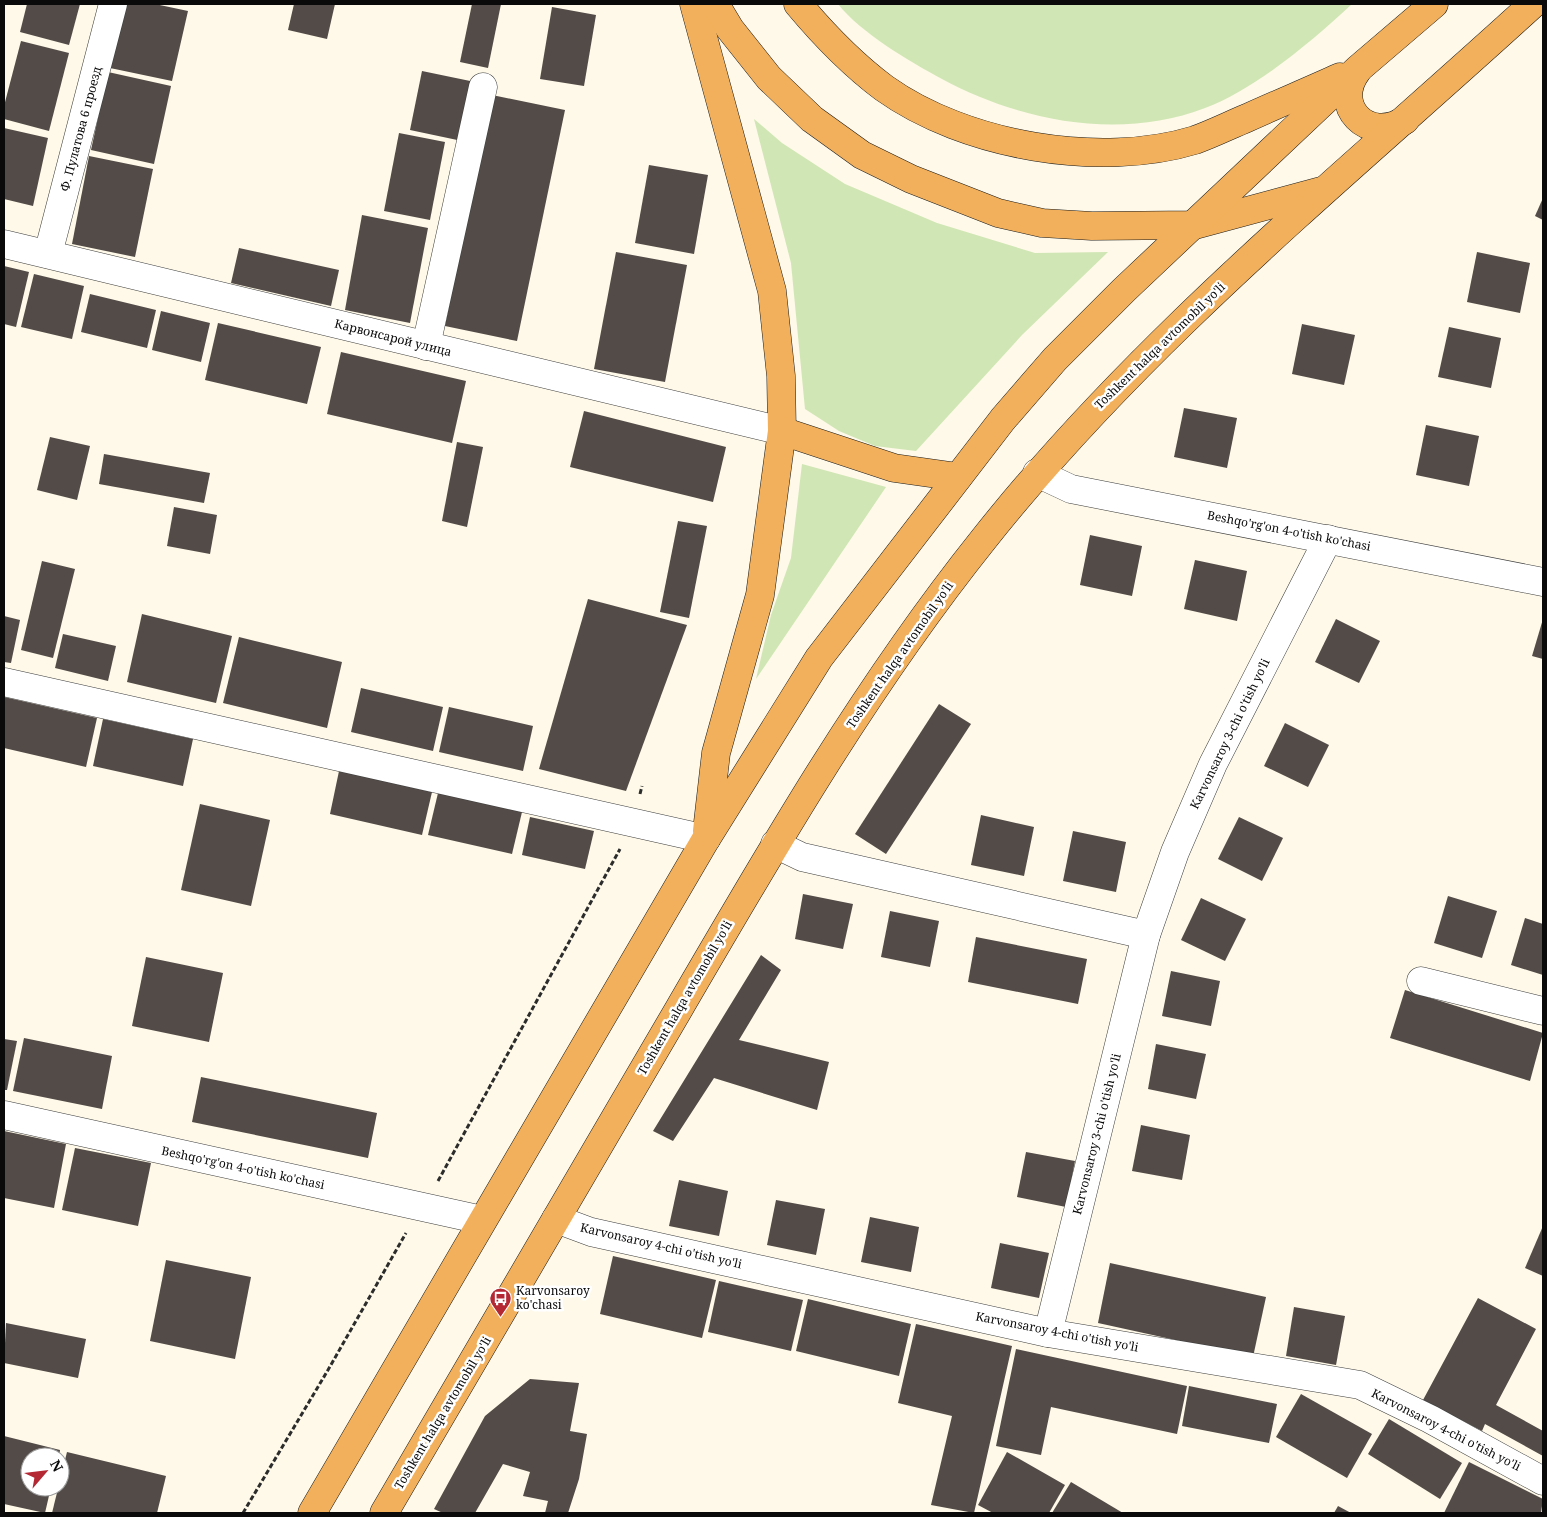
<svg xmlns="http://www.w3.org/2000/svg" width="1547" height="1517" font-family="'Noto Serif',serif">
<rect width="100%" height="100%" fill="#fef9e8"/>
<g fill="#d0e6b4">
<path d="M838,4H1352C1312,41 1256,89 1205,108C1119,141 1020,121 942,79C909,61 861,33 838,4Z"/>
<path d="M754,119L782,143L845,184L937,223L1035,253L1108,252L1022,335L916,451L875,446L839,431L805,409L791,263Z"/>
<path d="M802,464L886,487L756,679L771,615L791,558Z"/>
</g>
<g fill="#524b47">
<path d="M27,4H80L69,45L20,32Z"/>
<path d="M124,4H155L188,11L172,81L110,68Z"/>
<path d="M294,4H335L327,39L288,30Z"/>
<path d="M472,4H501L488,68L460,62Z"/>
<path d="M552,7L596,15L584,86L540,79Z"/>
<path d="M21,41L69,53L49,131L4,119V106Z"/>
<path d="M422,71L475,82L462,141L410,130Z"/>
<path d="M108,72L171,86L154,164L91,150Z"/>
<path d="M492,95L565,110L517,341L445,326Z"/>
<path d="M4,128L48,138L33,206L4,199Z"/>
<path d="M399,133L445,142L430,220L384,211Z"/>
<path d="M89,156L153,169L135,257L72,244Z"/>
<path d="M649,165L708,175L694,254L635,243Z"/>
<path d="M1543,198V220L1535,216Z"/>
<path d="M362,215L428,228L410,323L345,310Z"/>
<path d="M239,248L339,270L331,306L231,283Z"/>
<path d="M616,252L687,265L665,382L594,369Z"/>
<path d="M1477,252L1530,263L1520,313L1467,302Z"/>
<path d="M4,266L29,272L16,327L4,324Z"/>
<path d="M34,274L84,286L72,339L21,327Z"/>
<path d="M90,294L156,310L147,348L81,332Z"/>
<path d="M161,311L210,323L201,362L152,350Z"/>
<path d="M218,323L321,347L307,404L205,380Z"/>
<path d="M1302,324L1355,335L1344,385L1292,374Z"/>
<path d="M1449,327L1501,338L1491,388L1438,377Z"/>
<path d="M341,352L466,381L452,443L327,414Z"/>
<path d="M1184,408L1237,418L1227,468L1174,457Z"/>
<path d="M584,411L726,447L713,502L570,467Z"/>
<path d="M1426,425L1479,436L1469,486L1416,475Z"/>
<path d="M50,437L90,446L77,500L37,490Z"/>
<path d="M457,442L483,447L467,527L442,521Z"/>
<path d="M104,454L210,473L204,503L99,484Z"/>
<path d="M174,507L217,515L210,554L167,546Z"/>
<path d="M678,521L707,526L689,618L660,612Z"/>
<path d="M1090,535L1142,546L1132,596L1080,585Z"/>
<path d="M1195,560L1247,571L1237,621L1184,609Z"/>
<path d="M42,561L75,569L53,658L21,650Z"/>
<path d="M588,599L687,625L626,791L539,769Z"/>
<path d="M142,614L232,636L216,703L127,682Z"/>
<path d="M4,616L20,620L11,663L4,662Z"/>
<path d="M1336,619L1380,641L1359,683L1315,662Z"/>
<path d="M1543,619V659L1532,656Z"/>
<path d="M63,634L116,646L108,681L55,668Z"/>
<path d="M239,637L342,662L327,728L223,703Z"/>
<path d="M361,688L443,707L433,751L351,732Z"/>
<path d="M4,697L97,718L86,767L4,748Z"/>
<path d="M939,704L971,724L886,854L855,834Z"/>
<path d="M449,707L533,726L523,771L439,752Z"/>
<path d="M103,719L193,739L183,786L93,766Z"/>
<path d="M1285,723L1329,745L1308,787L1264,766Z"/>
<path d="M339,771L432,792L422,835L330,814Z"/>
<path d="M438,793L522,812L512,854L428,835Z"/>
<path d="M200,804L270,820L251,906L181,890Z"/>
<path d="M981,815L1034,827L1024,876L971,865Z"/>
<path d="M530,817L594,831L585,869L522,855Z"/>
<path d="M1239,817L1283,838L1262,881L1218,859Z"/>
<path d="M1073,831L1126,842L1116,892L1063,881Z"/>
<path d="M803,894L853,904L843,949L795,939Z"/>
<path d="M1448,896L1497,911L1482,958L1434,943Z"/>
<path d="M1201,898L1246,919L1225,961L1181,940Z"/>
<path d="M890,911L939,921L930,967L881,957Z"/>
<path d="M1525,918L1543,924V975L1511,965Z"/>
<path d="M976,937L1087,959L1078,1004L968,982Z"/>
<path d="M761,955L781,970L739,1040L829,1062L817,1110L714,1078L673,1141L653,1131Z"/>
<path d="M146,957L223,973L209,1042L132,1026Z"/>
<path d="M1171,971L1220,981L1211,1026L1162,1016Z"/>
<path d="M1405,990L1543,1033L1530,1081L1390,1038Z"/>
<path d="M24,1038L112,1056L102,1109L13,1091Z"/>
<path d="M4,1039L17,1041L7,1090H4Z"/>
<path d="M1156,1044L1206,1054L1196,1099L1148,1089Z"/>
<path d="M201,1077L377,1113L368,1158L192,1122Z"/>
<path d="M1141,1125L1190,1135L1182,1180L1132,1171Z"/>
<path d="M4,1131L66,1144L54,1208L4,1198Z"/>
<path d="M75,1148L151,1163L138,1226L62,1210Z"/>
<path d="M1026,1152L1075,1161L1066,1207L1017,1197Z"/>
<path d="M679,1180L728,1191L719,1236L669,1226Z"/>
<path d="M776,1200L825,1209L816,1255L767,1245Z"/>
<path d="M870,1217L919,1227L911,1272L861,1262Z"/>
<path d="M1543,1226V1276L1525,1268Z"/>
<path d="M1000,1243L1049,1253L1039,1298L991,1288Z"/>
<path d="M613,1256L716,1280L702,1338L600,1314Z"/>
<path d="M166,1260L251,1277L235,1359L150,1341Z"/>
<path d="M1110,1263L1266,1297L1253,1357L1098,1323Z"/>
<path d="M719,1281L803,1300L791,1351L708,1332Z"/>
<path d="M1478,1298L1536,1329L1496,1405L1543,1431V1456L1485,1424L1482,1431L1423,1400Z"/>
<path d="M808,1299L911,1324L899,1376L796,1351Z"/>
<path d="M1294,1307L1345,1316L1336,1365L1286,1356Z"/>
<path d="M6,1323L86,1339L78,1378L4,1363Z"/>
<path d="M916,1324L1012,1346L974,1513L931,1505L952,1416L898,1403Z"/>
<path d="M1016,1349L1187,1386L1177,1434L1051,1407L1041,1455L996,1446Z"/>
<path d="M530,1379L579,1383L570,1431L587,1434L579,1479L568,1513H545L548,1501L523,1496L530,1472L503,1464L475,1513H443L434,1509L485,1416Z"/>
<path d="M1189,1386L1277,1404L1269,1443L1182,1426Z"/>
<path d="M1301,1394L1372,1434L1347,1478L1276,1437Z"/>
<path d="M1389,1419L1462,1463L1440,1499L1368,1454Z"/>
<path d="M4,1436L60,1450L59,1457H30V1487H51L45,1513L4,1504Z"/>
<path d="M67,1452L166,1476L157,1513H52Z"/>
<path d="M1007,1452L1065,1485L1049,1513H993L978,1505Z"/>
<path d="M1469,1462L1543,1499L1541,1513H1444Z"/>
<path d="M1071,1482L1123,1513H1052Z"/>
<path d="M1338,1506L1351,1513H1334Z"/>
</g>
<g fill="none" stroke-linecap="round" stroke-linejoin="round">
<defs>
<g id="minor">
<path d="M4,244L782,431"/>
<path d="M48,254L113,4"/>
<path d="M426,346L483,87"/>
<path d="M1037,473L1071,489L1543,582"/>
<path d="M4,682L706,839"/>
<path d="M775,844L802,857L1146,935"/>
<path d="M1421,981L1543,1011"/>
<path d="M4,1115L482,1220"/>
<path d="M556,1219L591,1232L1048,1333L1360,1385L1430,1419L1543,1481"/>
<path d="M1048,1333L1146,935L1175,852L1213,764L1328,539"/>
</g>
<g id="trunk">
<path d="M694,4L772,291L781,376L782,431L760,595L716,753L707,831"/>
<path d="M715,4L730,29L769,78L812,119L862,155L911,179L998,213L1042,223L1092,226L1195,225L1321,191"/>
<path d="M798,4C823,34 852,64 884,88C965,146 1100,169 1195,140C1212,134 1230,125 1247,118C1278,104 1309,91 1340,77"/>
<path d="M1357,71C1331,106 1368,144 1405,120"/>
<path d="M782,431L894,468L958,477"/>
<path d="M312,1513L706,839L819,658L1003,419L1055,359L1124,290L1358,69L1434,4"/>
<path d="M384,1513C483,1345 581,1176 680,1007C773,847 867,685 983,540C1142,339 1345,176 1533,4"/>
</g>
</defs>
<use href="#minor" stroke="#3d3d3d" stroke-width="29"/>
<use href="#trunk" stroke="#1b1b1b" stroke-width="29"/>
<g stroke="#2c2c2c" stroke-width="3" stroke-dasharray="5 2.5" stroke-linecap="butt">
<path d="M640,794L642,786"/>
<path d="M438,1181L620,849"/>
<path d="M243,1513L328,1370L406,1233"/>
</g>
<use href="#minor" stroke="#fff" stroke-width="28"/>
<use href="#trunk" stroke="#f2b05c" stroke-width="28"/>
</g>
<defs>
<symbol id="bus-pin" viewBox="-11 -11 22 30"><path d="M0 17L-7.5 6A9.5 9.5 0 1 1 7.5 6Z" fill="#b42834" stroke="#fff"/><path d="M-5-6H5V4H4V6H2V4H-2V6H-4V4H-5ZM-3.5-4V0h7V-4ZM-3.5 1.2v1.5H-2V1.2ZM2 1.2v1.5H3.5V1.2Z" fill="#fff"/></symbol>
</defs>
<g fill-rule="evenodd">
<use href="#bus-pin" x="488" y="1286" width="25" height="34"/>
</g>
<g text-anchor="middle" stroke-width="5" stroke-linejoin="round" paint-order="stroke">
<g font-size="12" fill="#0a0a0a" stroke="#fff">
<text transform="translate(81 129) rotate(-75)" y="4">Ф. Пулатова 6 проезд</text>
<text transform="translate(393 338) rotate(14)" y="4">Карвонсарой улица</text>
<text transform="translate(1160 346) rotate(-44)" y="4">Toshkent halqa avtomobil yo'li</text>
<text transform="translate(1289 531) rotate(11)" y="4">Beshqo'rg'on 4-o'tish ko'chasi</text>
<text transform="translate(900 655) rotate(-55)" y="4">Toshkent halqa avtomobil yo'li</text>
<text transform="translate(1230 734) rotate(-64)" y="4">Karvonsaroy 3-chi o'tish yo'li</text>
<text transform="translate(685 998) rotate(-60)" y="4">Toshkent halqa avtomobil yo'li</text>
<text transform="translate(1097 1134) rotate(-76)" y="4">Karvonsaroy 3-chi o'tish yo'li</text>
<text transform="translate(243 1168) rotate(12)" y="4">Beshqo'rg'on 4-o'tish ko'chasi</text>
<text transform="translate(661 1246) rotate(13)" y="4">Karvonsaroy 4-chi o'tish yo'li</text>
<text transform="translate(1057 1332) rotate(11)" y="4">Karvonsaroy 4-chi o'tish yo'li</text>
<text transform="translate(443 1413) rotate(-59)" y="4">Toshkent halqa avtomobil yo'li</text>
<text transform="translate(1446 1430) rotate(27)" y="4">Karvonsaroy 4-chi o'tish yo'li</text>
</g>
<g font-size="12" fill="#0a0a0a" stroke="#fff" text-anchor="start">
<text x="516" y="1295">Karvonsaroy<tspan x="516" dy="14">ko'chasi</tspan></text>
</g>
</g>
<rect width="1547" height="1517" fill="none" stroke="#0a0a0a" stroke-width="10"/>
<g transform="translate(45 1472) rotate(62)"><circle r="24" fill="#ffffff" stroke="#9d9d9d"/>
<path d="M0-4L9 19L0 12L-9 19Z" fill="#b42834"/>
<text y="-8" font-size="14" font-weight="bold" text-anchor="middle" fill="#0a0a0a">N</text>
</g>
</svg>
